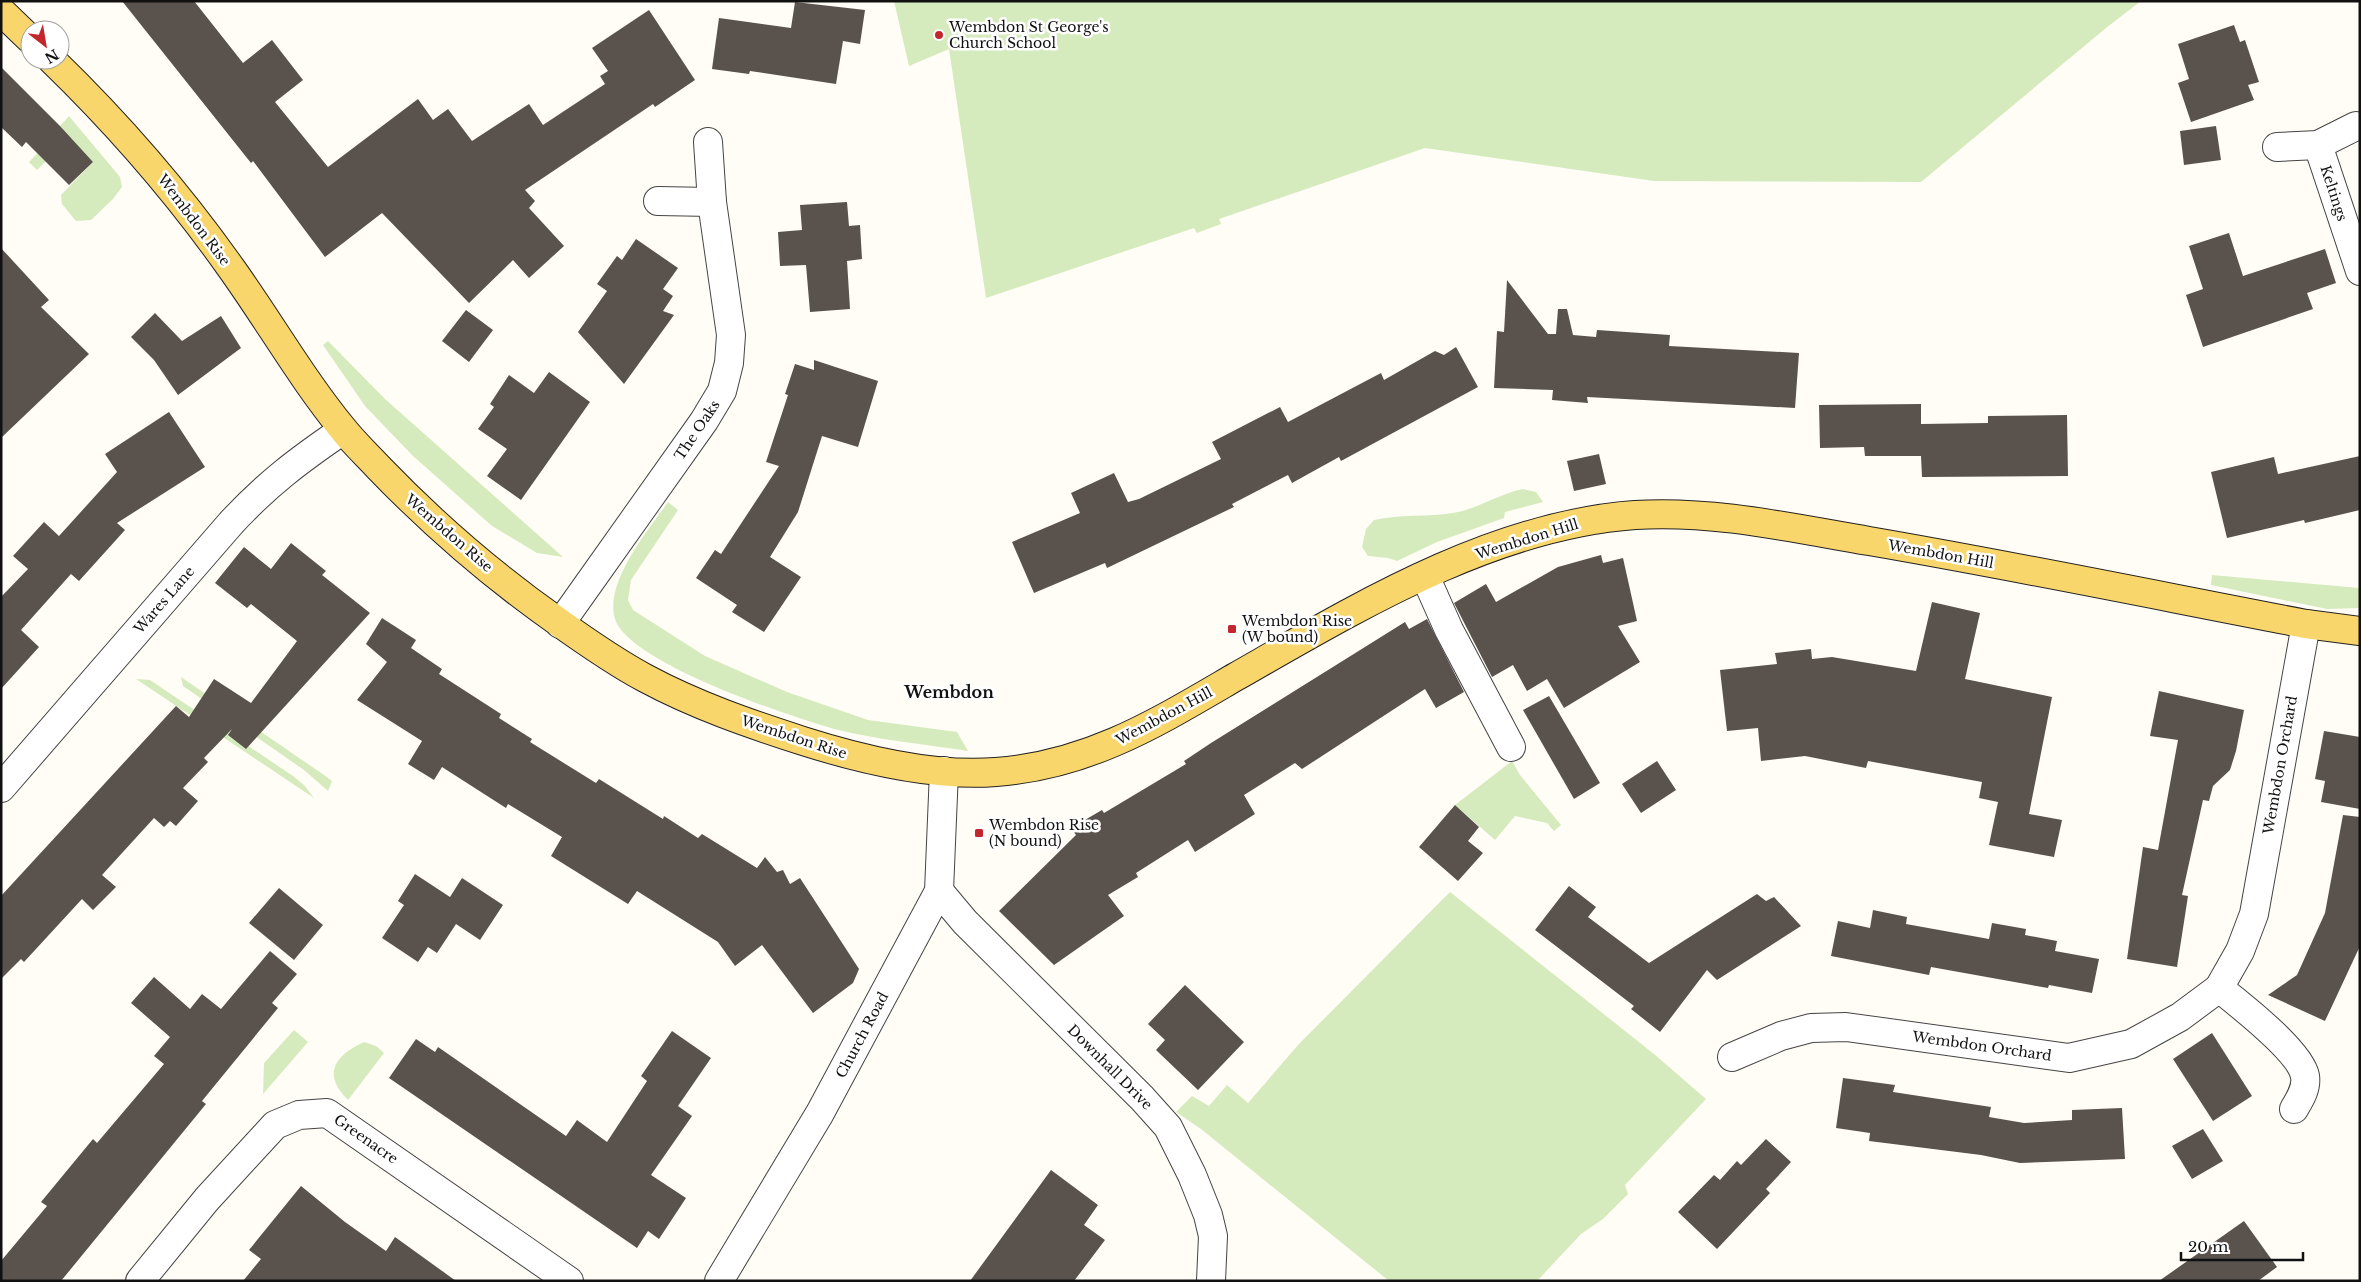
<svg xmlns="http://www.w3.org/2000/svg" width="2361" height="1282" font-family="'Libre Baskerville',serif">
<rect width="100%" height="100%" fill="#fffdf5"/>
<g fill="#d5ebbd">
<path d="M894,1H2141L2106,28L1921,182L1654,181L1425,148L1219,219L1221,224L1197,233L1194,228L986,298L949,49L909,66Z"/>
<path d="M69,116L120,177L122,187L113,199L91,220L76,221L62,204L61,195L93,162L70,138L37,170L29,162L62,128L60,126Z"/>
<path d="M328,341L385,399L563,557L537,553L492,526L413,456L365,406L323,345Z"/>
<path d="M1523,489L1536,492L1543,502L1505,512L1504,518L1437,542L1397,561L1388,558L1368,556L1362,547L1366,529L1374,520C1400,514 1427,517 1453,513C1478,509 1498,494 1523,489Z"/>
<path d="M668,502L678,510L631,580L628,600L633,610L705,656L787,692L868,720L957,732L968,751C924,744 877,740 834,729C789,716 629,663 615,619C604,582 648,531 668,502Z"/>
<path d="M2212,575L2360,588V608L2327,609L2211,585Z"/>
<path d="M181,677L324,775L332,781L328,791L304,770L183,686Z"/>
<path d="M136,679L150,680L293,776L304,785L314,798Z"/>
<path d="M1512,761L1520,775L1561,825L1554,831L1547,823L1515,816L1495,840L1455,805Z"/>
<path d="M1450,892L1654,1054L1706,1099L1625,1185L1628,1194L1603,1219L1581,1234L1537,1281H1389L1201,1129L1176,1112L1192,1096L1209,1106L1227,1085L1248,1103L1298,1045Z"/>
<path d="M294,1030L308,1042L263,1094L264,1063Z"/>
<path d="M364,1042L376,1046L384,1053L348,1100C322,1074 334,1056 364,1042Z"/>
</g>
<g fill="#5a524d">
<path d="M122,1H194L243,63L272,40L303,80L275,102L328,167L418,99L433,120L448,109L472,141L529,104L543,125L605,84L600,76L608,71L592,48L649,10L695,80L655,107L653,104L525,190L535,201L529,208L564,246L529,278L513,260L469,303L382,213L325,257L253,161L251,163Z"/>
<path d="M795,2L865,10L860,44L843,41L836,84L750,71L749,74L712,69L719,18L791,28Z"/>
<path d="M2234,25L2240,42L2245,40L2259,82L2248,85L2254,100L2191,122L2178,83L2189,79L2178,44Z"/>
<path d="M1,67L60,126L93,162L69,185L26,142L22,147L1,127Z"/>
<path d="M2216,126L2221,160L2184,165L2180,131Z"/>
<path d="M847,202L849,226L860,225L862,259L847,261L850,309L810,312L806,265L780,266L778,232L802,230L800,205Z"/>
<path d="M2229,233L2243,276L2325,249L2336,283L2307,293L2313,309L2203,347L2186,295L2203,289L2189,246Z"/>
<path d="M636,239L678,268L663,289L673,296L663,311L674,315L624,384L578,332L607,291L597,284L617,256L622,260Z"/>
<path d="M1,248L49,300L41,307L89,354L1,438Z"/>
<path d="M1507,280L1548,334H1556L1558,309H1567L1573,335L1596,337L1597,330L1670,335L1669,346L1799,353L1795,408L1587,397L1588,403L1552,400L1553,390L1494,388L1497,331L1504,332Z"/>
<path d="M466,310L493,330L469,362L442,341Z"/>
<path d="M155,313L182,341L221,316L241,348L178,395L154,360L131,337Z"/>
<path d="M1456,347L1478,387L1341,461L1339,457L1292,483L1288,475L1232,504L1234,507L1107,568L1105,563L1034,593L1012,542L1080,513L1071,493L1114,473L1128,502L1139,499L1221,459L1212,442L1280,407L1288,422L1381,373L1384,380L1435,351L1444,355Z"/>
<path d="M814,360L878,381L858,447L822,436L798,512L770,557L801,577L764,632L732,612L737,605L696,578L715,550L721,554L779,466L766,462L788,395L785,394L795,364L814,370Z"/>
<path d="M549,372L590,402L521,500L487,476L507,449L478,429L494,407L490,404L509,375L534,393Z"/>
<path d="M1921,404V424L1988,423V416L2067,415L2068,476L1922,477L1921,456H1865L1864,447L1820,448L1819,405Z"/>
<path d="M169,412L205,467L117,523L125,530L79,581L71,574L21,630L39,647L1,689V597L28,569L13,556L44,522L59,536L117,472L105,454Z"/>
<path d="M1599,454L1606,484L1574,491L1567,461Z"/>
<path d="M2360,456V510L2305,523L2304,520L2227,538L2211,472L2274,457L2278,474Z"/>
<path d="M291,543L326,571L322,575L370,613L246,749L228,735L232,729L204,758L208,762L183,788L198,801L176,826L170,821L164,827L154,818L102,875L116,887L93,910L82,899L24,962L21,959L1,979V896L176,706L189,717L214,679L251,703L297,641L251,604L247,608L215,583L244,547L271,569Z"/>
<path d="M1601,555L1603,563L1623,558L1637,621L1618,626L1640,662L1564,708L1547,679L1527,691L1513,665L1492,677L1454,603L1486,584L1496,602L1558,567Z"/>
<path d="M1932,602L1980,613L1965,679L2052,697L2029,814L2062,820L2054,857L1989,845L1998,802L1979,798L1982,782L1868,761L1866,768L1805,756L1761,761L1758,728L1727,731L1720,670L1777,664L1775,653L1811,649L1812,659L1832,657L1916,671Z"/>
<path d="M382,618L416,640L411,648L442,669L439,674L501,714L499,718L532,739L530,742L596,783L599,779L663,819L664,816L698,838L702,834L757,868L765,857L777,872L783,870L790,884L800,878L859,969L853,983L813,1013L762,945L735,966L718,942L637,891L628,904L551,856L562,837L508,804L506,808L442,767L434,780L408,764L422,741L357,700L387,662L366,644Z"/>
<path d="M1427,619L1464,692L1436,708L1425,689L1302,769L1295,763L1244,795L1255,814L1195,852L1188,840L1136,873L1138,877L1108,895L1124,916L1054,965L999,911L1076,835L1071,828L1102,810L1104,813L1186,764L1184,761L1211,743L1405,622L1409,629Z"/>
<path d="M2159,691L2244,710L2236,751L2230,770L2213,786L2209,801L2203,800L2182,895L2188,896L2177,967L2127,959L2143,847L2158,850L2178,740L2150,736Z"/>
<path d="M1549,696L1600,783L1574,799L1523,710Z"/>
<path d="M2324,731L2360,737V809L2321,802L2325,781L2315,779Z"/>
<path d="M1657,761L1676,790L1641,813L1622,784Z"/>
<path d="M1455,805L1479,827L1468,841L1483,853L1458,881L1419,847Z"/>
<path d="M2343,815L2360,817V946L2325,1021L2268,995L2297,975L2325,913Z"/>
<path d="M415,874L450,897L462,878L503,905L480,940L456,924L437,953L428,947L418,962L382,938L404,905L398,901Z"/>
<path d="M1569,886L1596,907L1588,917L1649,963L1757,894L1766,901L1774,897L1801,926L1717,980L1707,970L1660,1032L1631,1009L1634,1006L1535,930Z"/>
<path d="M279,888L323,925L294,960L249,923Z"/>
<path d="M1873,910L1907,917L1906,924L1989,939L1992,923L2026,929L2025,935L2057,941L2055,951L2099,959L2092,993L2049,985L2048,988L1931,967L1929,975L1831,956L1838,921L1870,928Z"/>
<path d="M270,951L297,974L272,1003L278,1008L202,1101L206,1104L61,1281H1V1261L47,1206L41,1202L93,1139L97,1143L164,1064L154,1056L170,1037L131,1003L154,977L190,1009L202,994L221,1009Z"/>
<path d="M1185,985L1244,1042L1198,1090L1156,1050L1165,1040L1148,1024Z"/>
<path d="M672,1031L711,1058L678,1106L692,1116L651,1175L686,1198L659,1239L648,1231L637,1248L389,1078L416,1039L435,1052L438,1047L566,1136L577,1120L607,1142L647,1081L641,1076Z"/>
<path d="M2212,1033L2252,1096L2213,1121L2173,1059Z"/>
<path d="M1843,1078L1895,1085L1893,1092L1991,1107L1989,1117L2024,1123L2072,1120V1110L2122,1108L2125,1159L2020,1163L1981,1155L1869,1141L1870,1133L1836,1128Z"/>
<path d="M2203,1129L2223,1161L2192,1179L2172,1146Z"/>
<path d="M1766,1139L1791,1162L1766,1189L1770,1193L1717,1249L1678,1212L1714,1175L1720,1180L1737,1161L1741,1165Z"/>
<path d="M1051,1170L1098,1205L1084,1225L1105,1240L1074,1281H970Z"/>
<path d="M301,1186L345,1222L386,1251L395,1237L456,1281H243L261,1259L249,1250Z"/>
<path d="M2244,1221L2277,1267L2258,1281H2159Z"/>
</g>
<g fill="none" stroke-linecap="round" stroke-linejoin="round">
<defs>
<g id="minor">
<path d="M2318,145L2360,271"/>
<path d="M2277,147L2318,145L2356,126"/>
<path d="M658,201L712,202"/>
<path d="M1425,576L1449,630L1511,747"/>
<path d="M560,624L704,421L722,391L729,363L731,335L712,202L708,142"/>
<path d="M1,788L231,523C267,484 299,460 343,430"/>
<path d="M939,891L965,922L1142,1098L1168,1127L1192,1175L1208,1215L1213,1236L1211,1281"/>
<path d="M1732,1057L1781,1036L1811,1028L1846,1027L2069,1058L2131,1044L2180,1017L2219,988"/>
<path d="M2294,1109C2300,1099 2307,1088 2305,1076C2300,1051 2239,1004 2219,988L2240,951L2254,914L2306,624"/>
<path d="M140,1281L207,1199L275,1125L299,1115L327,1113L569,1281"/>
<path d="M719,1281L820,1113L939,891L944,771"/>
</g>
<g id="major">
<path d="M1,11L30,39"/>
<path d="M52,60C118,124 178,193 231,268C269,321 302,379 343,429C354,443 367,455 379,468C433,524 493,576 557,621C585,641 615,662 645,678C695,705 750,724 803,741C863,760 934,777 996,772C1090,765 1158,722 1237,676C1358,607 1493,525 1635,515C1713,510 1792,528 1869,541C2015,566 2160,596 2306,624L2360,631"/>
</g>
</defs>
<use href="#minor" stroke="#444" stroke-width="30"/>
<use href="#major" stroke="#222" stroke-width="30"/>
<use href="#minor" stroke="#fff" stroke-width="28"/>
<use href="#major" stroke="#f9d66b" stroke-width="28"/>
</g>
<g fill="#c4262e" stroke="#fff" stroke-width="2">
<circle cx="939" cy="35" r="5"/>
<rect x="1227" y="624" width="10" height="10" rx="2.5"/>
<rect x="974" y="828" width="10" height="10" rx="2.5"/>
</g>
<g text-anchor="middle" stroke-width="5" stroke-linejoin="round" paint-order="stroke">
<g font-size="14" fill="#111" stroke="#fff" text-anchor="start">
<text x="949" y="32">Wembdon St George's<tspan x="949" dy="16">Church School</tspan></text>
<text x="1242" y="626">Wembdon Rise<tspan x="1242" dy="16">(W bound)</tspan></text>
<text x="989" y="830">Wembdon Rise<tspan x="989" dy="16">(N bound)</tspan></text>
</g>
<g font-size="14" fill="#111" stroke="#fff">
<text transform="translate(2334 193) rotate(72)" y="5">Keltings</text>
<text transform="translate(194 220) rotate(53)" y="5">Wembdon Rise</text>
<text transform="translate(697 430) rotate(-56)" y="5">The Oaks</text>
<text transform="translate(449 533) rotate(41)" y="5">Wembdon Rise</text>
<text transform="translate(1527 539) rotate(-17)" y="5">Wembdon Hill</text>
<text transform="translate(1941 554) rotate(10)" y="5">Wembdon Hill</text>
<text transform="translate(164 600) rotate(-49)" y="5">Wares Lane</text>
<text transform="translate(1164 716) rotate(-28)" y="5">Wembdon Hill</text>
<text transform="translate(794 737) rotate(18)" y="5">Wembdon Rise</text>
<text transform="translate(2280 765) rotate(-80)" y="5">Wembdon Orchard</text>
<text transform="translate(862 1035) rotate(-62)" y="5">Church Road</text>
<text transform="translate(1982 1046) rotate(8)" y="5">Wembdon Orchard</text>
<text transform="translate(1110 1067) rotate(45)" y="5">Downhall Drive</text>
<text transform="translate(366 1139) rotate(35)" y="5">Greenacre</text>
</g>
<g font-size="16" font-weight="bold" fill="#111" stroke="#fff">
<text x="949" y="698">Wembdon</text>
</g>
</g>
<rect width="2361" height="1282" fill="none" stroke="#111111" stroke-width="5"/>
<g transform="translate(45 45) rotate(149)"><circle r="24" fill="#ffffff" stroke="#a0a0a0"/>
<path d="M0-4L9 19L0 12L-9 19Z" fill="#c4262e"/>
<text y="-8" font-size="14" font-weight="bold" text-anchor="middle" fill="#111111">N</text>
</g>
<path d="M2181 1252v8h122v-8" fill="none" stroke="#111111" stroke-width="2.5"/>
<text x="2188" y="1252" font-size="15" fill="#111111" stroke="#ffffff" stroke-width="4" paint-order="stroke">20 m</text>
</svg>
